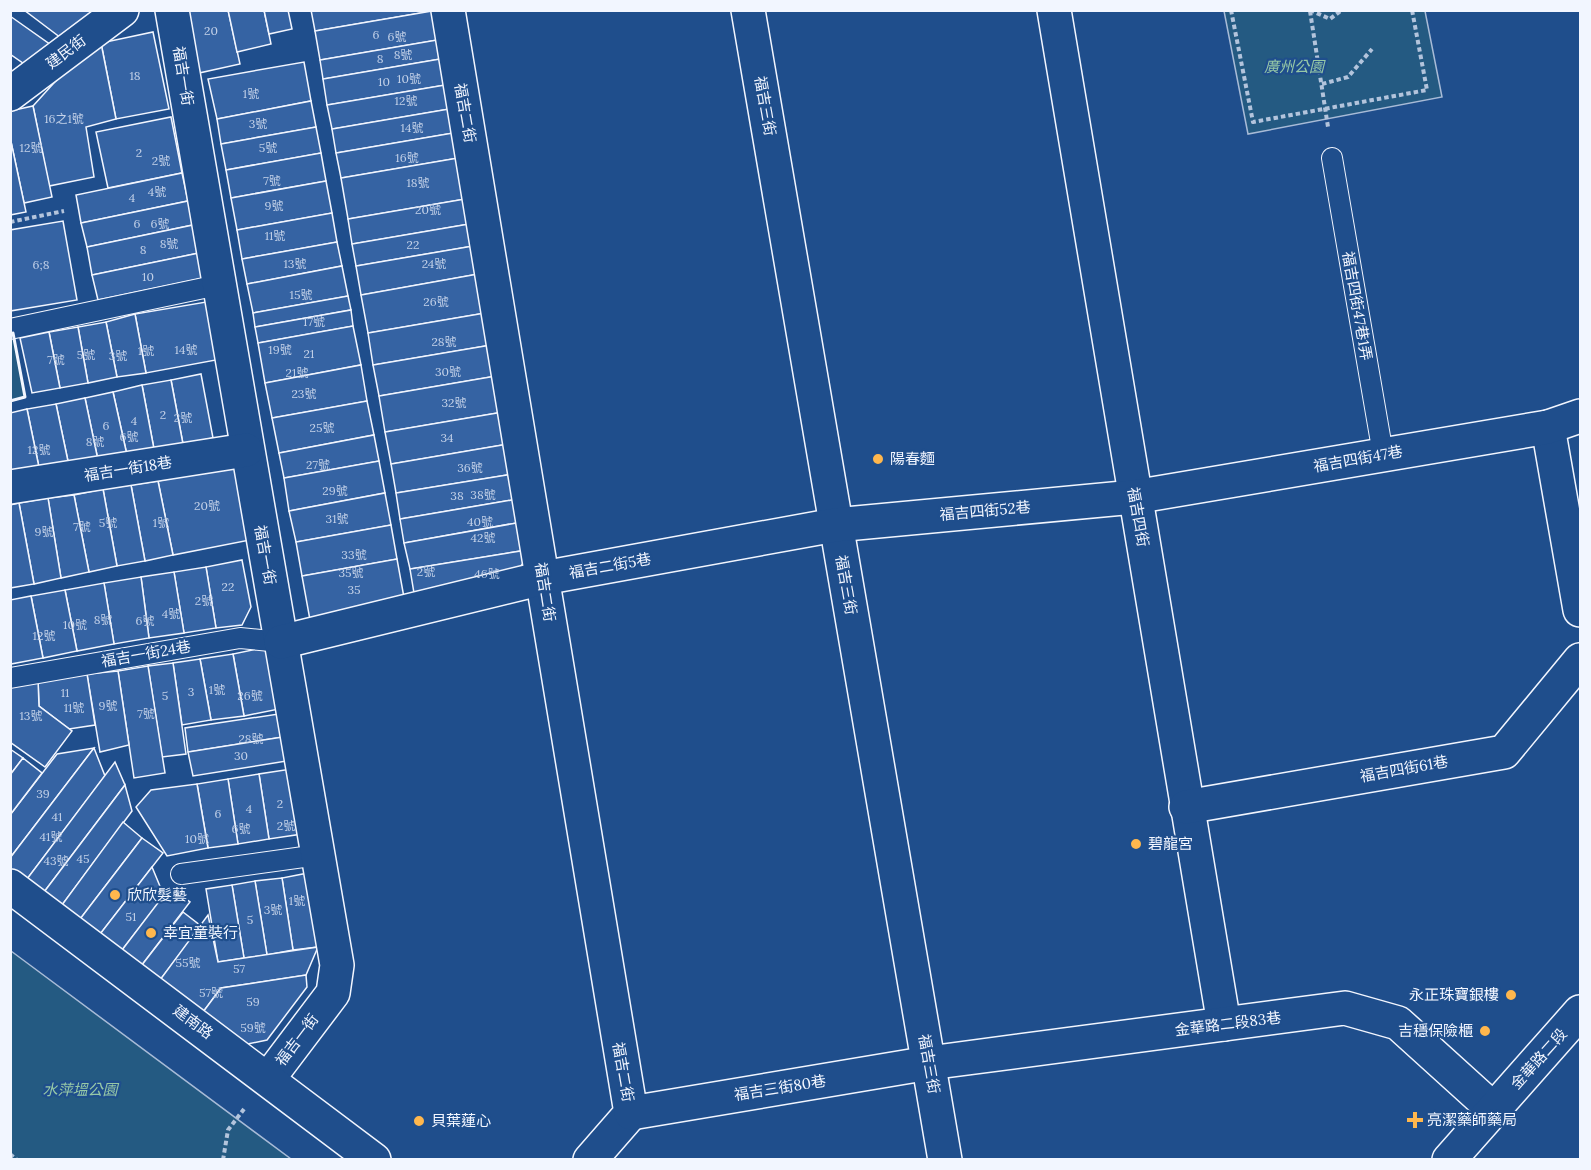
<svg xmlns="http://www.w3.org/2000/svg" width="1591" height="1170" font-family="Lora,'Noto Sans TC',serif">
<rect width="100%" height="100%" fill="#1f4e8c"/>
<g fill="#245a82" stroke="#a8bbd7" stroke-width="1.5">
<path d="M1224,11H1425L1442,97L1248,134Z"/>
<path d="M12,328L25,397L11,401L10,329Z"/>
<path d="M11,951L291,1159H11Z"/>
</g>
<g fill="#3563a3" stroke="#f2f6ff" stroke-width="1.5">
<path d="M24,10H90L92,12L69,44Z"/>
<path d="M185,10H228L240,64L199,73Z"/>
<path d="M228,10H264L271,44L237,52Z"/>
<path d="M264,10H288L292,29L269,34Z"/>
<path d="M311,10H431L432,11L315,31Z"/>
<path d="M432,11L437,40L320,60L315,31Z"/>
<path d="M10,16L51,45L33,70L10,54Z"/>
<path d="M153,32L169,109L116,119L101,43Z"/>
<path d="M437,40L440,59L323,79L320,60Z"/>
<path d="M101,43L116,119L86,127L94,177L49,186L33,106L82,52Z"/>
<path d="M440,59L445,85L327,105L323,79Z"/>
<path d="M304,62L311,101L217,119L208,79Z"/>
<path d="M445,85L449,109L332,129L327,105Z"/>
<path d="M311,101L316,127L221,144L217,119Z"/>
<path d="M33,106L52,197L24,203L10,137V111Z"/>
<path d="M449,109L453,133L336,153L332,129Z"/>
<path d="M171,117L182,173L108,188L96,132Z"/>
<path d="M316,127L321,153L226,170L221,144Z"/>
<path d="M453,133L458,158L341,178L336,153Z"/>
<path d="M10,137L26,212L10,215Z"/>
<path d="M321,153L326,181L231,198L226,170Z"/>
<path d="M458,158L465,199L348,219L341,178Z"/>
<path d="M182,173L188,201L81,223L76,195Z"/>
<path d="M326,181L332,213L237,230L231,198Z"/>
<path d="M465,199L469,224L352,244L348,219Z"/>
<path d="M188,201L193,225L87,247L81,223Z"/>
<path d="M332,213L337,242L242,259L237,230Z"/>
<path d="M63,221L77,300L10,311V230Z"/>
<path d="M469,224L473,246L356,266L352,244Z"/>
<path d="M193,225L199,253L92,275L87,247Z"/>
<path d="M337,242L342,266L247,284L242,259Z"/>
<path d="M473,246L478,274L361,295L356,266Z"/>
<path d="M199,253L204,278L98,300L92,275Z"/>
<path d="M342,266L348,296L253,313L247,284Z"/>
<path d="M478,274L485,313L368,333L361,295Z"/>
<path d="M348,296L351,310L255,327L253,313Z"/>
<path d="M206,302L216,360L146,373L135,314Z"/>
<path d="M351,310L353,326L258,343L255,327Z"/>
<path d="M485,313L491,345L373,365L368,333Z"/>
<path d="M135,314L146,373L117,377L106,322Z"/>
<path d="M106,322L117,377L88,383L78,327Z"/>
<path d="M353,326L361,365L265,383L258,343Z"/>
<path d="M78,327L88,383L60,388L49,332Z"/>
<path d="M49,332L60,388L32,393L20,338Z"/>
<path d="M491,345L496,376L379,396L373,365Z"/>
<path d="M361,365L367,401L272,418L265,383Z"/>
<path d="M201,374L213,438L183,444L171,380Z"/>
<path d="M496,376L503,412L385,432L379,396Z"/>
<path d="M171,380L183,444L154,449L142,385Z"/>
<path d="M142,385L154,449L127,455L113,392Z"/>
<path d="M113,392L127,455L98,460L85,398Z"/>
<path d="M85,398L98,460L69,466L56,404Z"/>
<path d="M367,401L374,435L279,453L272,418Z"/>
<path d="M56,404L69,466L40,472L27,409Z"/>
<path d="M27,409L40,472L10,473V413Z"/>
<path d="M503,412L508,444L391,464L385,432Z"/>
<path d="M374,435L379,461L284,478L279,453Z"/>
<path d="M508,444L513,474L396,493L391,464Z"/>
<path d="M379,461L385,493L289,511L284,478Z"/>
<path d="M235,466L250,540L173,555L158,481Z"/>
<path d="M513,474L518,499L400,519L396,493Z"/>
<path d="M158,481L173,555L145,561L131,485Z"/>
<path d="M131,485L145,561L117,566L103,489Z"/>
<path d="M103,489L117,566L89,572L74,495Z"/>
<path d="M385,493L391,525L296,542L289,511Z"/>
<path d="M74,495L89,572L61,578L48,498Z"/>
<path d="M48,498L61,578L34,584L19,503Z"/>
<path d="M518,499L522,522L404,543L400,519Z"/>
<path d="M19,503L34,584L10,588V505Z"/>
<path d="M522,522L527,550L410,569L404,543Z"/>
<path d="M391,525L397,559L302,576L296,542Z"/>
<path d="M527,550L524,562L509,581L415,599L410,569Z"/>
<path d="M397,559L405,603L310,620L302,576Z"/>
<path d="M242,560L251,607L242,625L216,628L206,567Z"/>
<path d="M206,567L216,628L184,633L174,572Z"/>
<path d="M174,572L184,633L149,638L141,577Z"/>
<path d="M141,577L149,638L114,644L104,583Z"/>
<path d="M104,583L114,644L77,651L65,590Z"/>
<path d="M65,590L77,651L43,658L31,596Z"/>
<path d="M31,596L43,658L11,664L10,600Z"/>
<path d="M262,648L276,658L284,708L244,716L233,654Z"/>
<path d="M233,654L244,716L211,720L200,659Z"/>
<path d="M200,659L211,720L182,725L173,663Z"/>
<path d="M173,663L186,754L162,757L148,666Z"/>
<path d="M148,666L165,773L134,778L118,671Z"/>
<path d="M118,671L129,745L100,752L87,674Z"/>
<path d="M87,674L95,725L69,729L39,706L38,679Z"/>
<path d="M38,679L39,706L72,731L45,767L10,742V683Z"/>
<path d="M285,713L289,736L188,752L185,728Z"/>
<path d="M289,736L293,760L193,776L188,752Z"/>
<path d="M94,748L10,858V815L57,754Z"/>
<path d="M94,748L105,776L24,883L10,872V858Z"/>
<path d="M10,749L23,758L10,775Z"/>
<path d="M23,758L42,773L10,815V775Z"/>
<path d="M115,762L125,785L41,896L24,883Z"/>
<path d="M291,769L302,834L269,839L259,774Z"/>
<path d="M259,774L269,839L238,844L228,779Z"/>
<path d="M228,779L238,844L208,848L197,784Z"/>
<path d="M197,784L208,848L167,856L136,807L151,790Z"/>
<path d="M125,785L132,811L59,909L41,896Z"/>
<path d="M123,822L142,838L77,923L59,909Z"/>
<path d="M142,838L163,853L97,938L77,923Z"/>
<path d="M152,867L164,896L119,954L97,938Z"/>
<path d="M308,873L318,947L293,950L282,878Z"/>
<path d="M282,878L293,950L267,955L255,881Z"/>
<path d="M255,881L267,955L244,958L232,885Z"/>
<path d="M232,885L244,958L218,962L206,889Z"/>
<path d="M170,887L190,902L138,970L119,954Z"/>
<path d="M183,912L201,926L157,984L138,970Z"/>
<path d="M208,915L218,962L318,947L306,975L221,988L200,1016L157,984Z"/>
<path d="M306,975L307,987L267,1040L238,1046L200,1016L221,988Z"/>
</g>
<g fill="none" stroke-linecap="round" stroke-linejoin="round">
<defs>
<g id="service">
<path d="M1332,158L1383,454"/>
<path d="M10,329L218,285"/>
<path d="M10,678L240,638L281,642"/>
<path d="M181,874L318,855"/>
</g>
<g id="minor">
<path d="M172,10L337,965L333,993L268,1079"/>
<path d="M448,10L631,1113L590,1160"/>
<path d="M748,10L945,1160"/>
<path d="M1054,10L1224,1024"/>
<path d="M10,94L122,10"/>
<path d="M1548,427L1580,610"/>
<path d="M10,487L246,450"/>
<path d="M281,642L543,578L835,525L1134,497L1548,427L1580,416"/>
<path d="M1186,807L1504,752L1580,660"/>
<path d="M10,886L374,1160"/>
<path d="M631,1113L929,1063L1345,1008L1398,1023L1493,1109"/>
</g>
<path id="primary" d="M1449,1160L1580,1012"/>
</defs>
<use href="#service" stroke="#f2f6ff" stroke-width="22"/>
<use href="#minor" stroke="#f2f6ff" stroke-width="36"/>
<use href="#primary" stroke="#f2f6ff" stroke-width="36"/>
<g stroke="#b3c4dc" stroke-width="4" stroke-dasharray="4.5 3" stroke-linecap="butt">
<path d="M1231,10L1253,122L1427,90L1412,10"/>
<path d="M1310,10L1330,19L1342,10"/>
<path d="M1310,11L1328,127"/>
<path d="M1322,84L1348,77L1372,49"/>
<path d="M10,222L64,211"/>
<path d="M10,1154L17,1160"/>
<path d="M223,1160L228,1130L244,1109"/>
</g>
<use href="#service" stroke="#1f4e8c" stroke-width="20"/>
<use href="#minor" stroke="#1f4e8c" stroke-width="33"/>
<use href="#primary" stroke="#1f4e8c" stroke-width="33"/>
<path stroke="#f2f6ff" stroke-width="3" d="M10,401L25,397L13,333"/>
</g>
<g fill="#ffb74d" stroke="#1f4e8c" stroke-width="2">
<circle cx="878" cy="459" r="6"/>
<circle cx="1136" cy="844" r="6"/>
<circle cx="115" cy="895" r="6"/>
<circle cx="151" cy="933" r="6"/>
<circle cx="1511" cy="995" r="6"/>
<circle cx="1485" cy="1031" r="6"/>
<path d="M1412 1111h6v6h6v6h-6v6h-6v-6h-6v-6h6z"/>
<circle cx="419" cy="1121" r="6"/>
</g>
<g text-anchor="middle" stroke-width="4.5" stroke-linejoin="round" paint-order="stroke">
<g font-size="12" fill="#c3d1e8">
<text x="211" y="35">20</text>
<text x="376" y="39">6</text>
<text x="397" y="41">6號</text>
<text x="403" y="59">8號</text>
<text x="380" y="63">8</text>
<text x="135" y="80">18</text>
<text x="409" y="83">10號</text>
<text x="384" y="86">10</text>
<text x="251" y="98">1號</text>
<text x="406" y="105">12號</text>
<text x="64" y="123">16之1號</text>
<text x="258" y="128">3號</text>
<text x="412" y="132">14號</text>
<text x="31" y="152">12號</text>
<text x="268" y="152">5號</text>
<text x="139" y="157">2</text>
<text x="407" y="162">16號</text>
<text x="161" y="165">2號</text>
<text x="272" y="185">7號</text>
<text x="418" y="187">18號</text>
<text x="157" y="196">4號</text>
<text x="132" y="202">4</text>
<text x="274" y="210">9號</text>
<text x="428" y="214">20號</text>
<text x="137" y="228">6</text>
<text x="160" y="228">6號</text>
<text x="275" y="240">11號</text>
<text x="169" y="248">8號</text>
<text x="413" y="249">22</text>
<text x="143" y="254">8</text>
<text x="295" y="268">13號</text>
<text x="434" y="268">24號</text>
<text x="41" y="269">6;8</text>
<text x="148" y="281">10</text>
<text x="301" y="299">15號</text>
<text x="436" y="306">26號</text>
<text x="314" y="326">17號</text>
<text x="444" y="346">28號</text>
<text x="186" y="354">14號</text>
<text x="280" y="354">19號</text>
<text x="146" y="355">1號</text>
<text x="309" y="358">21</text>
<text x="86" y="359">5號</text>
<text x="118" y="360">3號</text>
<text x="56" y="364">7號</text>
<text x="448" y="376">30號</text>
<text x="297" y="377">21號</text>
<text x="304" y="398">23號</text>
<text x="454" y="407">32號</text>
<text x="163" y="419">2</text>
<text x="183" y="422">2號</text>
<text x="134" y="425">4</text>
<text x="106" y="430">6</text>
<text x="322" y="432">25號</text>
<text x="129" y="441">6號</text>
<text x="447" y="442">34</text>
<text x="95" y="446">8號</text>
<text x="39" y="454">12號</text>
<text x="318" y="469">27號</text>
<text x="470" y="472">36號</text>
<text x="335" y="495">29號</text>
<text x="483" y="499">38號</text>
<text x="457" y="500">38</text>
<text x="207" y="510">20號</text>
<text x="337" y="523">31號</text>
<text x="480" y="526">40號</text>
<text x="108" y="527">5號</text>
<text x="161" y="527">1號</text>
<text x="82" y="531">7號</text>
<text x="44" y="536">9號</text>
<text x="483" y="542">42號</text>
<text x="354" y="559">33號</text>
<text x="426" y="576">2號</text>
<text x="351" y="577">35號</text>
<text x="487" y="578">46號</text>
<text x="228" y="591">22</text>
<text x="354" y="594">35</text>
<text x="204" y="605">2號</text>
<text x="171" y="618">4號</text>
<text x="103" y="624">8號</text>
<text x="145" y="625">6號</text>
<text x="75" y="629">10號</text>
<text x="44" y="640">12號</text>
<text x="217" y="694">1號</text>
<text x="191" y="696">3</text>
<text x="65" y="697">11</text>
<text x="165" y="700">5</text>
<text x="250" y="700">26號</text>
<text x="108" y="710">9號</text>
<text x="74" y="712">11號</text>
<text x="146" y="718">7號</text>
<text x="31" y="720">13號</text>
<text x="251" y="743">28號</text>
<text x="241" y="760">30</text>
<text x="43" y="798">39</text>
<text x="280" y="808">2</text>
<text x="249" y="813">4</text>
<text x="218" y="818">6</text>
<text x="57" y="821">41</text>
<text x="286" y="830">2號</text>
<text x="241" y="833">6號</text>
<text x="51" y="841">41號</text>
<text x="197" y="843">10號</text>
<text x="83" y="863">45</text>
<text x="56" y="865">43號</text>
<text x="297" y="905">1號</text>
<text x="273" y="914">3號</text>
<text x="131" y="921">51</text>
<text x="250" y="924">5</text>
<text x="188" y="967">55號</text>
<text x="239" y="973">57</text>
<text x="211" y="997">57號</text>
<text x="253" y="1006">59</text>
<text x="253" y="1032">59號</text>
</g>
<g font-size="15" fill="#f2f6ff" stroke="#1f4e8c">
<text transform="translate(66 52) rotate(-37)" y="5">建民街</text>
<text transform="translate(183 76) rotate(81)" y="5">福吉一街</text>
<text transform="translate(765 106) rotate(80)" y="5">福吉三街</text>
<text transform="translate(465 113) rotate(80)" y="5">福吉二街</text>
<text transform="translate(1357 306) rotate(80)" y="5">福吉四街47巷1弄</text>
<text transform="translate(1358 459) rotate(-10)" y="5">福吉四街47巷</text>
<text transform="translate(128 469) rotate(-9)" y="5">福吉一街18巷</text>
<text transform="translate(985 511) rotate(-5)" y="5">福吉四街52巷</text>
<text transform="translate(1138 517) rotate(80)" y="5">福吉四街</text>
<text transform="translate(265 555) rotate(80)" y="5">福吉一街</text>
<text transform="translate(610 566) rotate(-10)" y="5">福吉二街5巷</text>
<text transform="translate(846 585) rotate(80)" y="5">福吉三街</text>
<text transform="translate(545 592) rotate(81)" y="5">福吉二街</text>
<text transform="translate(146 654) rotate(-10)" y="5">福吉一街24巷</text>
<text transform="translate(1404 769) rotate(-10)" y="5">福吉四街61巷</text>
<text transform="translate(193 1022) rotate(37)" y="5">建南路</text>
<text transform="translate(1228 1024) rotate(-7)" y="5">金華路二段83巷</text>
<text transform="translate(297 1040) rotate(-53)" y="5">福吉一街</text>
<text transform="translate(1539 1059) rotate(-48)" y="5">金華路二段</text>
<text transform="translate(929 1064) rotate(80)" y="5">福吉三街</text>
<text transform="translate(623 1072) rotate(80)" y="5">福吉二街</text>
<text transform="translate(780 1088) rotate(-9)" y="5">福吉三街80巷</text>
</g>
<g font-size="15" font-style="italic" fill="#97c8a6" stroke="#1f4e8c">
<text x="1294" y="72">廣州公園</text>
<text x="80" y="1095">水萍塭公園</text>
</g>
<g font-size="15" fill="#f2f6ff" stroke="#1f4e8c" text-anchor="start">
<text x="890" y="464">陽春麵</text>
<text x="1148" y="849">碧龍宮</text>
<text x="127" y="900">欣欣髮藝</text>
<text x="163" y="938">幸宜童裝行</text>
<text x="1499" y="1000" text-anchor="end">永正珠寶銀樓</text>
<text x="1473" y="1036" text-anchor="end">吉穩保險櫃</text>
<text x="1427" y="1125">亮潔藥師藥局</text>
<text x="431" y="1126">貝葉蓮心</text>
</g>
</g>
<rect width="1591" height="1170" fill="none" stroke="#f2f6ff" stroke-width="24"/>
</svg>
